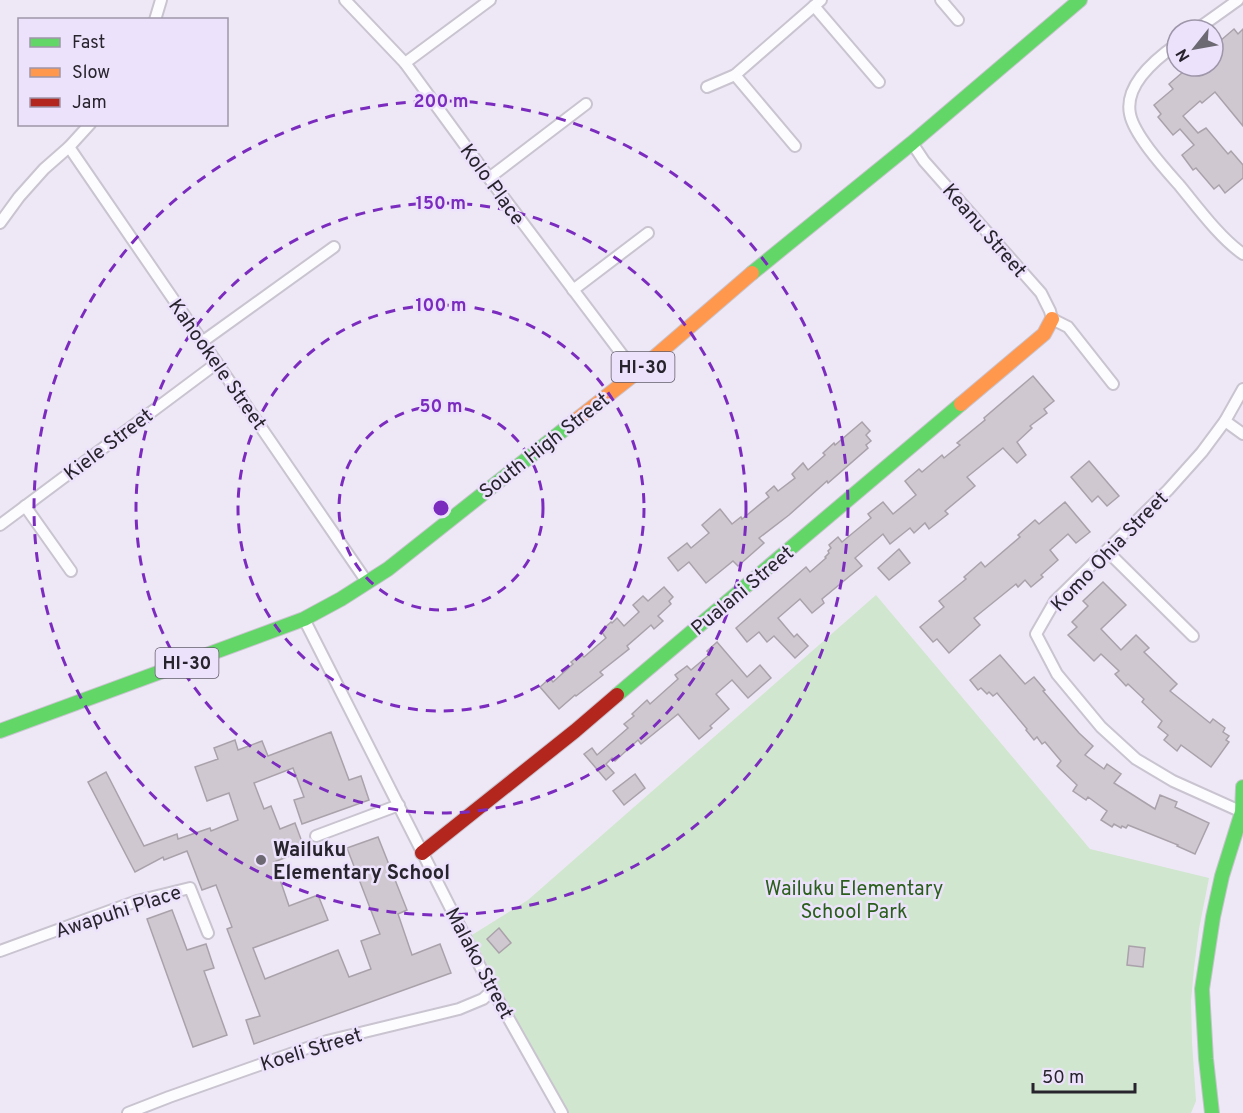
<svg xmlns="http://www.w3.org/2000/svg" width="1243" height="1113" font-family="Overpass,sans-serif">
<rect width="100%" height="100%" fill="#eee8f6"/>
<path fill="#d0e6ce" d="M876,595L1090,849L1209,878L1199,929L1194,968L1191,1001L1192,1042L1196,1101L1191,1113H564L472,935L528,900Z"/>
<g fill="#d0c8d0" stroke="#aaa2aa" stroke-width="1.5">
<path d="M1234,29L1238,34L1243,29V126L1215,92L1202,103L1200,101L1183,116L1198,133L1206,128L1228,154L1231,151L1243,165V178L1225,193L1219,185L1214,189L1196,168L1193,170L1182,155L1194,145L1180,129L1173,135L1158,117L1161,114L1154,105L1173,89L1169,84L1190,66H1213V47Z"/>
<path d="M1033,376L1054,401L1044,409L1047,413L1030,426L1032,428L1017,442L1026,455L1017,463L1003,448L967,477L975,486L945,511L948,514L929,529L925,523L914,533L910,528L890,544L883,534L855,558L862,566L822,599L824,603L812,613L800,599L778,618L794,637L797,634L808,646L795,658L774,636L767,642L759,632L747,642L736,628L806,567L810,572L826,558L825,557L829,553L828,551L831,548L829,545L838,537L842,542L871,518L868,514L883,502L893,514L916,495L905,481L919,469L922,472L942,455L944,458L960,445L957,443L985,420L984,418Z"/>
<path d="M862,422L870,431L866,435L871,441L866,445L868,448L828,483L827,481L789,515L759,538L764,543L738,566L733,561L706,583L689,562L678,571L668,558L687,543L691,548L709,533L702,525L720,509L732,524L741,517L742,519L769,497L766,493L774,486L778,491L795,478L792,474L803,463L808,470L825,455L823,453L834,443L835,445Z"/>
<path d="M1089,461L1119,496L1107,506L1098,496L1092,502L1071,477Z"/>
<path d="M1065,502L1090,532L1076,543L1068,534L1050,550L1058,560L1041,575L1043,577L1031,587L1025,580L1018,587L1016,584L974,618L980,625L949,653L937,639L933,642L920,627L944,607L939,601L966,579L964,577L981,562L985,567L1020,537L1018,535L1035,520L1039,524Z"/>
<path d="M899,549L910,563L889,580L878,568Z"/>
<path d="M1103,582L1126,605L1101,629L1121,650L1136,635L1149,648L1144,652L1177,684L1170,691L1210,723L1213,719L1225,728L1223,732L1229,736L1226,740L1229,742L1211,767L1181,745L1177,751L1164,740L1168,735L1158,727L1162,721L1142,702L1144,699L1128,684L1126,686L1115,674L1119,671L1101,654L1094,661L1068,635L1077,627L1072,622L1088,606L1083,601Z"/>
<path d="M664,587L673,597L669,601L671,604L658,616L663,621L654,629L651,625L627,646L629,649L600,672L603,675L576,696L575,695L559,709L540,687L550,678L553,682L573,664L571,662L581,654L584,657L606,638L601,631L611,622L612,623L617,618L624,626L639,612L633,605L643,596L648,601Z"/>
<path d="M717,642L747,677L760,665L771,678L748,698L732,680L716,694L729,709L710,726L712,728L699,739L678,714L641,744L638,740L615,761L612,758L606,764L614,773L606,780L584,754L592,748L597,755L628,728L624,724L634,716L632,714L647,700L650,704L678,679L675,675L687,666L691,670L710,654L707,651Z"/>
<path d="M1000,655L1025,684L1034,677L1045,690L1043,691L1079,733L1093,746L1085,755L1104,769L1107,764L1121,774L1114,783L1155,809L1160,795L1177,802L1175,807L1209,823L1195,854L1177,846L1178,845L1128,825L1126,828L1122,826L1121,828L1114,824L1112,827L1101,820L1107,811L1088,797L1086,800L1073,791L1077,785L1057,766L1061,761L1045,742L1042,744L1037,737L1034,740L1026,730L1027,729L997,693L993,696L989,692L987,694L981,688L978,690L970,680Z"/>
<path d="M331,732L349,780L361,776L369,800L302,824L294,800L304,797L293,768L254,783L264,809L271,806L280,829L295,823L305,850L274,862L289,906L318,895L328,920L253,948L265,979L338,950L349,977L371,969L361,941L380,934L347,848L378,837L407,910L398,914L412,955L440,944L451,973L254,1044L246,1020L260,1016L227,929L232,927L216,885L202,890L187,851L164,860L163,857L135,872L88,782L106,772L144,846L177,834L178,839L210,828L211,831L238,820L229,793L207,801L195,767L218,759L214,748L235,740L238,750L262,741L268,756Z"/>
<path d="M635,774L645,788L624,805L613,791Z"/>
<path d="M172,910L187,950L206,944L214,968L204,971L227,1035L193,1047L147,919Z"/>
<path d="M499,928L511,943L499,953L487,939Z"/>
<path d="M1129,946L1145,948L1143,967L1127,965Z"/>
</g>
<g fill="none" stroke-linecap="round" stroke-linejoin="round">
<defs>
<g id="street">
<path d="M345,0L405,63L489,178L636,373"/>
<path d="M941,0L958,20"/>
<path d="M814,6L879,82"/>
<path d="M155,20L161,0"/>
<path d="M1196,30L1238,0"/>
<path d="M1177,44C1157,58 1124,85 1130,114C1134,135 1165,169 1180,186C1198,208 1220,238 1243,254"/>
<path d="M405,63L490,0"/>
<path d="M735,75L795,146"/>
<path d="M707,87L735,75L821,0"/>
<path d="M912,143L924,161L1041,293L1050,311L1052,319L1068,327L1113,384"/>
<path d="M69,147L367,582"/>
<path d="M489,178L586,104"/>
<path d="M0,223L19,197L44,169L69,147L90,124"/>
<path d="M573,290L648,233"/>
<path d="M202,342L334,247"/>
<path d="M1225,421L1243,434"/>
<path d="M25,506L71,571"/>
<path d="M0,525L217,363"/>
<path d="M1107,551L1193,636"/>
<path d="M304,619L488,982L562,1113"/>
<path d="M1242,812L1173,781L1136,759L1101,727L1057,674L1036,634L1055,601L1168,490L1202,452L1225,421L1243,389"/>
<path d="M316,836L399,805"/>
<path d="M0,951L137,901L190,888L208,933"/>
<path d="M128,1113L169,1097L327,1041L459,1009L483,999L493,990"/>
</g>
<g id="fast">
<path d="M752,273L912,143L1080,0"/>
<path d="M617,695L961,404"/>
<path d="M0,731L304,619L341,599L388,569L571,424"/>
<path d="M1212,1113L1206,1059L1202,989L1213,917L1222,876L1242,812L1243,787"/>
</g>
<g id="slow">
<path d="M961,404L1044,334L1052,319"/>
<path d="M571,424L636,373L752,273"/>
</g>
<path id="jam" d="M422,853L575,731L617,695"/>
</defs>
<use href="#street" stroke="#c9c4d0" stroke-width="14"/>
<use href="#fast" stroke="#c9c4d0" stroke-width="16"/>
<use href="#slow" stroke="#c9c4d0" stroke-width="16"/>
<use href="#jam" stroke="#c9c4d0" stroke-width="16"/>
<use href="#street" stroke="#fcfcfe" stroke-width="10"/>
<use href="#fast" stroke="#63d668" stroke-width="14"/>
<use href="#slow" stroke="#ff974d" stroke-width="14"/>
<use href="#jam" stroke="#b3261e" stroke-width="14"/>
</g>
<g fill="none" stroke="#7b2cbf" stroke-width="3" stroke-dasharray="10 8">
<circle cx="441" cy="508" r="102"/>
<circle cx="441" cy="508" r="203"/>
<circle cx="441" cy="508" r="305"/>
<circle cx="441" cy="508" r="407"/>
</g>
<circle fill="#6d6973" stroke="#ede2fc" stroke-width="2" cx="261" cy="860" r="6"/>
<g text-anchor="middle" stroke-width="5" stroke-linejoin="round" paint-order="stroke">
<g fill="#ede2fc" stroke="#635d6b" stroke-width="1.5">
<rect x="611.5" y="352" width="63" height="30" rx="4.5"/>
<rect x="155.5" y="648" width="63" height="30" rx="4.5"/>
</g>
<g font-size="18" font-weight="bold" fill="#28242d">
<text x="643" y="373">HI-30</text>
<text x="187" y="669">HI-30</text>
</g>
<g font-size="20" fill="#28242d" stroke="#ede2fc">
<text transform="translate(493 184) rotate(54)" y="7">Kolo Place</text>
<text transform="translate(985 230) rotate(49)" y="7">Keanu Street</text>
<text transform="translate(218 364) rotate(55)" y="7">Kahookele Street</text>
<text transform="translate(108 444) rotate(-37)" y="7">Kiele Street</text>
<text transform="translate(544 445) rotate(-38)" y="7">South High Street</text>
<text transform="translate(1109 551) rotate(-46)" y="7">Komo Ohia Street</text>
<text transform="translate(742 590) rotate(-40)" y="7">Pualani Street</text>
<text transform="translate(118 911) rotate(-18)" y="7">Awapuhi Place</text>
<text transform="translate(480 963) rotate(62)" y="7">Malako Street</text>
<text transform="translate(311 1049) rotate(-17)" y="7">Koeli Street</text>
</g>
<g font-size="20" font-weight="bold" fill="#28242d" stroke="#ede2fc" text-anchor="start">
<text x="273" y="856">Wailuku<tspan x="273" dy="23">Elementary School</tspan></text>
</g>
<g font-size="20" fill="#295f1a" stroke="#ede2fc">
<text x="854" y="895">Wailuku Elementary<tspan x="854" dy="23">School Park</tspan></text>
</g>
</g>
<circle cx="441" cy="508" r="9" fill="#7b2cbf" stroke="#ede2fc" stroke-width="3"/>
<g font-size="18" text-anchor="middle" font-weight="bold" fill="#7b2cbf" stroke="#ede2fc" stroke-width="5" stroke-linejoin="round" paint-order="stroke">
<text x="441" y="107">200 m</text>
<text x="441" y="209">150 m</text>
<text x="441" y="311">100 m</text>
<text x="441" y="412">50 m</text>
</g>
<rect x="18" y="18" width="210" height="108" fill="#ede2fc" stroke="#9e96a9" stroke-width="1.5"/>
<rect x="30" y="38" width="30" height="9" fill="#63d668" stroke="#9e96a9" stroke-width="1.5"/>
<text x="72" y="48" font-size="18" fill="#28242d">Fast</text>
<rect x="30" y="68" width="30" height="9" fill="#ff974d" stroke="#9e96a9" stroke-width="1.5"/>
<text x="72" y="78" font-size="18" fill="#28242d">Slow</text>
<rect x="30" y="98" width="30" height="9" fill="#b3261e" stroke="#9e96a9" stroke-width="1.5"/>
<text x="72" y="108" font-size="18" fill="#28242d">Jam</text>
<g transform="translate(1195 48) rotate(239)"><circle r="28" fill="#ede2fc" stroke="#9e96a9" stroke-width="1.5"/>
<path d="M0-4.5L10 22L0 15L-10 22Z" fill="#6d6973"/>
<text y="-9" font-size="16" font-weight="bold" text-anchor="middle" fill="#28242d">N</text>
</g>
<path d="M1033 1083v9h102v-9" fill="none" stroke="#28242d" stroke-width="3"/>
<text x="1042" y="1083" font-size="18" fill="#28242d" stroke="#ede2fc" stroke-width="4.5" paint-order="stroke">50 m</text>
</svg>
